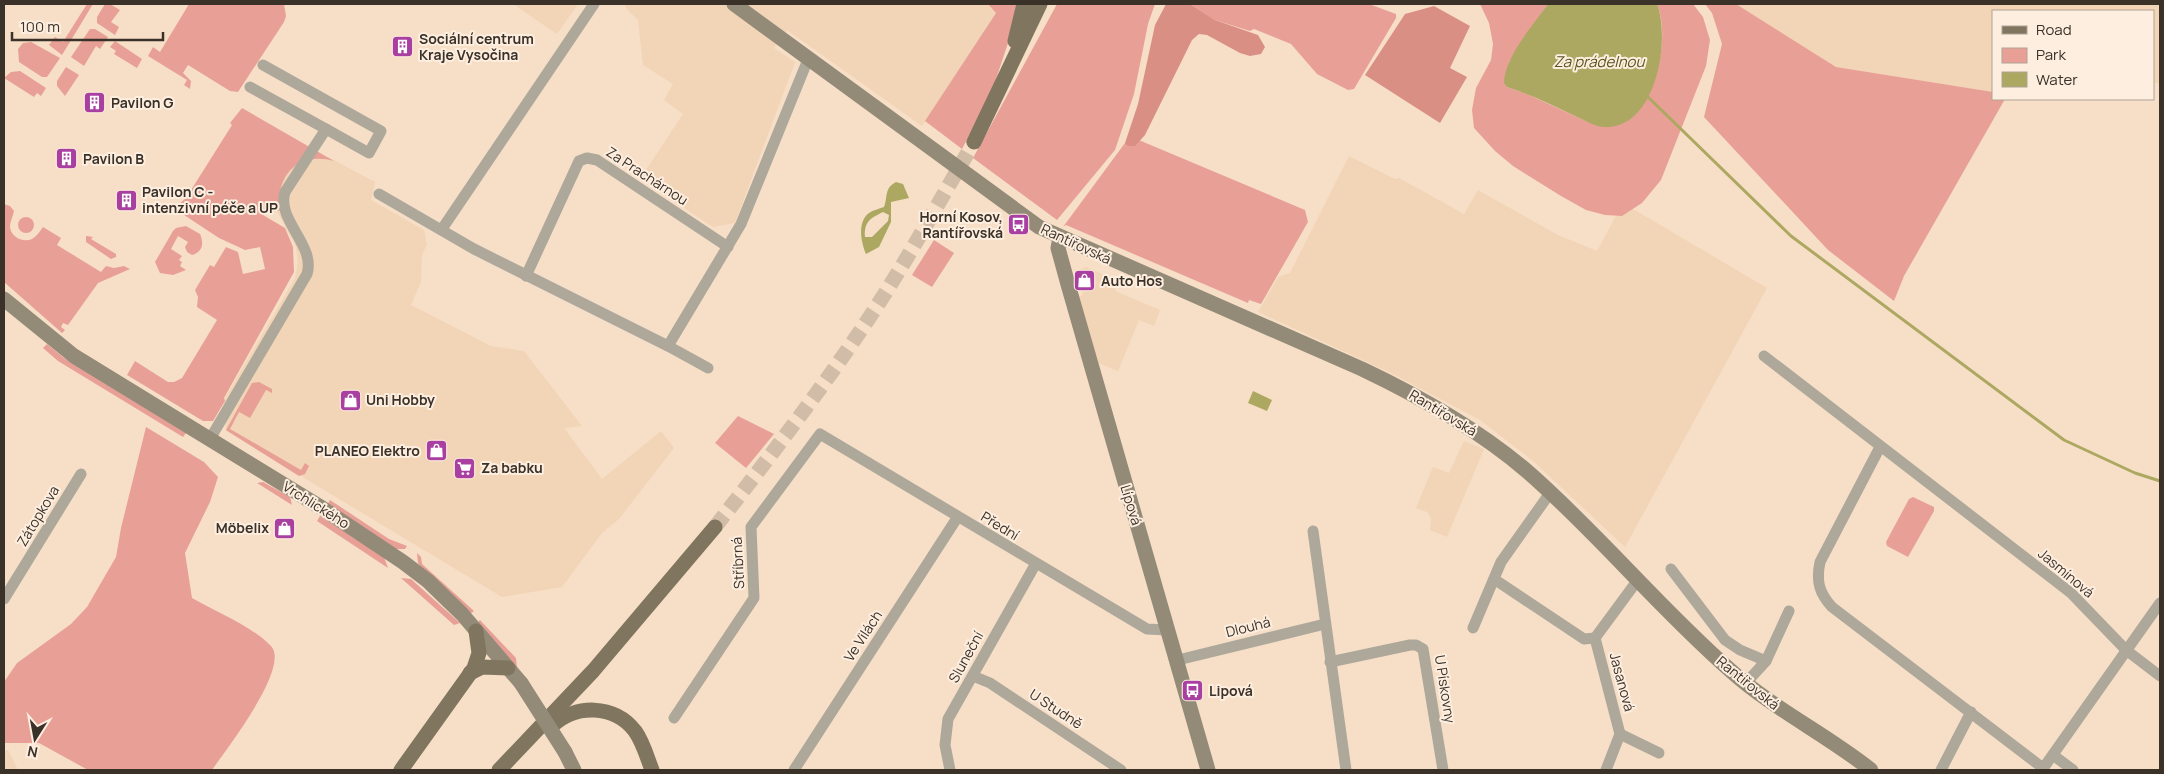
<svg xmlns="http://www.w3.org/2000/svg" width="2164" height="774" font-family="Manrope,sans-serif">
<rect width="100%" height="100%" fill="#f7dfc7"/>
<g fill="#f2d4b6">
<path d="M513,4H578L557,34Z"/>
<path d="M625,4H988L996,13L922,126L787,30L774,48L795,62L735,223L713,227L640,179L683,114L664,100L673,84L643,65L638,20L626,8Z"/>
<path d="M1736,4H2160V84L2153,82V11H1993V92L1836,67Z"/>
<path d="M294,138L301,155L313,154L330,158L375,182L371,200L424,230L427,244L422,255L421,282L411,305L491,346L524,351L582,426L564,428L602,479L661,431L674,448L619,519L602,533L562,587L502,597L226,431L224,400L295,278L298,262L296,247L272,202L276,182Z"/>
<path d="M1349,156L1395,179L1399,178L1464,214L1478,190L1558,235L1597,251L1623,203L1767,288L1625,547L1533,461L1480,420L1391,373L1258,312L1278,277L1290,273Z"/>
<path d="M1086,267L1118,281L1115,291L1160,310L1154,326L1139,320L1118,371L1098,363L1079,297L1083,295L1077,278L1079,270Z"/>
<path d="M1464,441L1484,449L1447,537L1430,530L1431,518L1427,512L1416,508L1433,467L1449,473Z"/>
<path d="M4,750H8L18,770H4Z"/>
</g>
<g fill="#e8a096">
<path d="M87,4H93L62,55L49,45L55,37L63,42Z"/>
<path d="M105,4H110L120,10L111,22L119,27L115,35L97,23V17Z"/>
<path d="M189,4H284L286,16L284,22L238,92L230,91L188,65L183,73L191,81L190,89L184,85L187,80L148,56L153,47L160,52Z"/>
<path d="M988,4H1017L1008,43L993,88L962,149L925,121L996,13Z"/>
<path d="M1057,4H1155L1148,24L1134,94L1115,150L1057,220L973,158Z"/>
<path d="M1190,4H1369L1396,14V18L1354,89L1348,90L1317,74L1291,44L1254,29L1250,31L1215,20Z"/>
<path d="M1480,4H1548L1509,62L1507,87L1527,94L1588,122L1648,97C1660,69 1668,33 1657,4H1693L1703,17L1710,40L1706,66L1661,180L1642,203L1622,216L1605,215L1586,210L1561,196L1513,166L1495,151L1474,128L1472,110L1476,88L1491,60L1493,44L1489,23Z"/>
<path d="M1705,4H1736L1836,67L1993,92V99H2005L1904,276L1894,301L1828,250L1704,117L1722,44L1712,13Z"/>
<path d="M90,29H95L108,37L100,49L96,46L84,66L71,57Z"/>
<path d="M115,41L142,59L137,68L114,54L116,51L110,47Z"/>
<path d="M31,42L60,58L47,77H42L19,62L18,49L23,43Z"/>
<path d="M66,67L79,75L65,96L57,86V81Z"/>
<path d="M20,71L46,88L41,96L37,93L34,97L4,78L11,72Z"/>
<path d="M242,108L334,161C299,151 275,175 280,210L263,215L285,228L293,247L294,272L224,398L225,401L213,421H203L127,375L135,361L168,382H174L182,378L217,320L197,307L198,297L195,290L210,265L214,267L226,247L238,252L243,274L265,269L260,247L245,250L219,238L178,211L177,206L186,198L232,125L230,123Z"/>
<path d="M1134,138L1305,210L1308,222L1261,304L1249,300L1248,303L1066,225L1063,227L1125,143Z"/>
<path d="M4,204L10,206L14,211C13,216 10,222 10,227C11,237 23,243 32,239C37,236 40,231 43,227L61,238L57,245L101,272L106,266L114,268L124,266L130,269L98,283L68,325L63,323L61,327L65,330L62,333L4,282Z"/>
<circle cx="26" cy="225" r="8"/>
<path d="M186,226L200,234C204,243 203,252 192,255L187,252L185,247L188,242L178,236L171,249L182,256L179,260L182,262L180,266L186,270L173,275L160,273L155,262L173,231L176,228Z"/>
<path d="M86,236L93,237L91,239L116,254V257L111,259L86,242Z"/>
<path d="M934,240L954,253L932,287L912,275Z"/>
<path d="M47,344L64,358L186,433L183,437L58,361L43,348Z"/>
<path d="M259,382L272,389V393L266,390L250,418L239,412L230,429L301,470L305,463L309,466L305,474L299,476L226,430L252,383Z"/>
<path d="M738,416L774,434L746,468L715,443Z"/>
<path d="M146,427L204,462L218,477L210,502L185,553L192,598C218,613 250,625 271,646C291,667 225,751 212,770H88L39,743H4V682L17,663L71,624L87,607L116,557L121,528Z"/>
<path d="M263,482L290,497L292,505L257,483Z"/>
<path d="M1913,497L1934,507V511L1908,557L1887,546L1886,542L1909,499Z"/>
<path d="M330,500L389,539L407,546L405,549H396L327,505Z"/>
<path d="M320,516L384,557L388,568L317,521Z"/>
<path d="M417,553L421,557L422,564L474,611L469,615L422,569L418,563Z"/>
<path d="M401,578L411,579L460,623L454,625Z"/>
<path d="M480,620L516,658L517,668L477,623Z"/>
</g>
<g fill="#da8f85">
<path d="M1166,4H1190L1215,20L1258,35L1265,47L1261,54L1250,56L1240,53L1207,35L1199,34L1192,40L1145,135L1135,146H1128L1125,143L1138,104L1155,25Z"/>
<path d="M1434,6L1470,26L1450,68L1467,77L1440,123L1365,75L1405,14Z"/>
</g>
<g fill="#ada861" fill-rule="evenodd">
<path d="M1548,4H1657C1671,40 1656,129 1605,127C1595,127 1582,119 1573,115C1551,105 1529,94 1507,87L1504,83C1504,58 1533,25 1548,4Z"/>
<path d="M896,182L903,184L909,198L891,202V222L879,247L866,254C861,242 857,222 869,213C873,210 879,209 884,207C888,197 884,188 896,182ZM883,212L889,215L888,221L872,237H865C864,221 871,218 883,212Z"/>
<path d="M1253,391L1272,400L1267,411L1248,403Z"/>
</g>
<g fill="none" stroke-linecap="round" stroke-linejoin="round">
<path stroke="#ada861" stroke-width="3" d="M1648,97L1791,236L2064,440L2135,473L2160,481"/>
<path stroke="#d1bca7" stroke-width="15" stroke-dasharray="15 8" stroke-linecap="butt" d="M715,527C765,463 815,398 861,330C902,270 937,205 974,142"/>
<g stroke="#aea89b" stroke-width="11">
<path d="M250,87L326,129"/>
<path d="M379,194L474,249L668,346L708,368"/>
<path d="M442,229L594,4"/>
<path d="M526,276L579,161L587,158L597,160L728,247"/>
<path d="M668,346L741,224L809,57"/>
<path d="M1764,356L2071,593L2126,650L2160,676"/>
<path d="M210,439L307,274C316,245 276,220 285,192L326,129L369,153L381,131L263,65"/>
<path d="M1880,447L1820,562C1816,581 1819,593 1832,607L2043,768"/>
<path d="M1313,531L1346,770"/>
<path d="M1671,569L1725,640L1740,650L1766,661"/>
<path d="M1494,579L1584,639L1595,638L1637,581"/>
<path d="M4,599L81,474"/>
<path d="M1473,628L1501,562L1550,493"/>
<path d="M1595,638L1620,734L1606,770"/>
<path d="M1178,660L1325,624"/>
<path d="M1330,662L1410,645H1416L1423,649L1443,770"/>
<path d="M973,676L990,683L1121,770"/>
<path d="M1745,684L1766,661L1789,611"/>
<path d="M674,718L754,598L751,527L820,434L1147,629L1168,630"/>
<path d="M1620,734L1659,753"/>
<path d="M2053,755L2073,770"/>
<path d="M794,770L957,518"/>
<path d="M950,770L945,745L948,719L1035,565"/>
<path d="M1941,770L1971,712"/>
<path d="M2042,770L2160,603"/>
</g>
<g stroke="#938b78" stroke-width="15">
<path d="M734,4L1039,227L1362,369C1421,397 1478,429 1528,472C1599,534 1659,608 1730,670C1773,709 1826,734 1871,770"/>
<path d="M1060,238L1058,248L1069,288L1208,770"/>
<path d="M4,299L74,356L322,508L403,562L428,581L462,614L521,683"/>
<path d="M565,752L574,770"/>
</g>
<g stroke="#80765f" stroke-width="15">
<path d="M1015,41L1024,4"/>
<path d="M974,142L1040,4"/>
<path d="M470,673L482,667L508,668"/>
<path d="M552,726C575,704 614,704 635,731C643,742 647,757 652,770"/>
<path d="M401,770L474,668L479,653L476,631"/>
<path d="M499,770L593,671L715,527"/>
</g>
<path stroke="#938b78" stroke-width="15" d="M521,683L565,752"/>
</g>
<defs>
<symbol id="building-square" viewBox="-11 -11 22 22"><rect x="-9" y="-9" width="18" height="18" rx="4" fill="#a83fa1" stroke="#fdeedf"/><path d="M-4-6H4V6H1V3H-1V6H-4ZM-2.5-4.3h1.7v1.8h-1.7ZM.8-4.3h1.7v1.8H.8ZM-2.5-1h1.7V.8h-1.7ZM.8-1h1.7V.8H.8Z" fill="#fff"/></symbol>
<symbol id="bus-square" viewBox="-11 -11 22 22"><rect x="-9" y="-9" width="18" height="18" rx="4" fill="#a83fa1" stroke="#fdeedf"/><path d="M-5-6H5V4H4V6H2V4H-2V6H-4V4H-5ZM-3.5-4V0h7V-4ZM-3.5 1.2v1.5H-2V1.2ZM2 1.2v1.5H3.5V1.2Z" fill="#fff"/></symbol>
<symbol id="shop-square" viewBox="-11 -11 22 22"><rect x="-9" y="-9" width="18" height="18" rx="4" fill="#a83fa1" stroke="#fdeedf"/><path d="M-5-2.5h2.3a2.7 3.5 0 0 1 5.4 0H5L5.5 6h-11ZM-1.5-2.5h3a1.5 2.3 0 0 0-3 0Z" fill="#fff"/></symbol>
<symbol id="supermarket-square" viewBox="-11 -11 22 22"><rect x="-9" y="-9" width="18" height="18" rx="4" fill="#a83fa1" stroke="#fdeedf"/><path d="M-6-5.5h2.5l.6 2H6L4.5 2H-2.5L-4.4-4H-6ZM-1.5 3.2a1.3 1.3 0 1 0 .1 0ZM3 3.2a1.3 1.3 0 1 0 .1 0Z" fill="#fff"/></symbol>
</defs>
<g fill-rule="evenodd">
<use href="#building-square" x="390" y="34" width="25" height="25"/>
<use href="#building-square" x="82" y="90" width="25" height="25"/>
<use href="#building-square" x="54" y="146" width="25" height="25"/>
<use href="#building-square" x="114" y="188" width="25" height="25"/>
<use href="#bus-square" x="1006" y="212" width="25" height="25"/>
<use href="#shop-square" x="1072" y="268" width="25" height="25"/>
<use href="#shop-square" x="338" y="388" width="25" height="25"/>
<use href="#shop-square" x="424" y="438" width="25" height="25"/>
<use href="#supermarket-square" x="452" y="456" width="25" height="25"/>
<use href="#shop-square" x="272" y="516" width="25" height="25"/>
<use href="#bus-square" x="1180" y="678" width="25" height="25"/>
</g>
<g text-anchor="middle" stroke-width="4" stroke-linejoin="round" paint-order="stroke">
<g font-size="14" font-weight="bold" fill="#3a3128" stroke="#fdeedf" text-anchor="start">
<text x="419" y="44">Sociální centrum<tspan x="419" dy="16">Kraje Vysočina</tspan></text>
<text x="111" y="108">Pavilon G</text>
<text x="83" y="164">Pavilon B</text>
<text x="142" y="197">Pavilon C -<tspan x="142" dy="16">intenzivní péče a UP</tspan></text>
<text x="1003" y="222" text-anchor="end">Horní Kosov,<tspan x="1003" dy="16">Rantířovská</tspan></text>
<text x="1101" y="286">Auto Hos</text>
<text x="366" y="405">Uni Hobby</text>
<text x="420" y="456" text-anchor="end">PLANEO Elektro</text>
<text x="481" y="473">Za babku</text>
<text x="269" y="533" text-anchor="end">Möbelix</text>
<text x="1209" y="696">Lipová</text>
</g>
<g font-size="14" fill="#3a3128" stroke="#fdeedf">
<text transform="translate(647 176) rotate(33)" y="5">Za Prachárnou</text>
<text transform="translate(1076 244) rotate(25)" y="5">Rantířovská</text>
<text transform="translate(1443 413) rotate(31)" y="5">Rantířovská</text>
<text transform="translate(316 505) rotate(32)" y="5">Vrchlického</text>
<text transform="translate(1131 505) rotate(73)" y="5">Lípová</text>
<text transform="translate(38 516) rotate(-59)" y="5">Zátopkova</text>
<text transform="translate(1000 526) rotate(31)" y="5">Přední</text>
<text transform="translate(738 563) rotate(-93)" y="5">Stříbrná</text>
<text transform="translate(2066 573) rotate(40)" y="5">Jasmínová</text>
<text transform="translate(1248 627) rotate(-14)" y="5">Dlouhá</text>
<text transform="translate(863 636) rotate(-57)" y="5">Ve Vilách</text>
<text transform="translate(966 657) rotate(-61)" y="5">Sluneční</text>
<text transform="translate(1622 682) rotate(75)" y="5">Jasanová</text>
<text transform="translate(1748 683) rotate(39)" y="5">Rantířovská</text>
<text transform="translate(1445 689) rotate(81)" y="5">U Pískovny</text>
<text transform="translate(1056 709) rotate(33)" y="5">U Studně</text>
</g>
<g font-size="15" font-style="italic" fill="#59541f" stroke="#fdeedf">
<text x="1599" y="67">Za prádelnou</text>
</g>
</g>
<rect width="2164" height="774" fill="none" stroke="#3a3128" stroke-width="10"/>
<rect x="1992" y="10" width="162" height="90" fill="#fdeedf" stroke="#afa296"/>
<rect x="2002" y="26" width="25" height="8" fill="#80765f" stroke="#afa296"/>
<text x="2036" y="35" font-size="15" fill="#3a3128">Road</text>
<rect x="2002" y="48" width="25" height="15" fill="#e8a096" stroke="#afa296"/>
<text x="2036" y="60" font-size="15" fill="#3a3128">Park</text>
<rect x="2002" y="72" width="25" height="15" fill="#ada861" stroke="#afa296"/>
<text x="2036" y="85" font-size="15" fill="#3a3128">Water</text>
<g transform="translate(35 739) rotate(191)" stroke="#fdeedf" stroke-width="4" paint-order="stroke">
<path d="M0-4L9 19L0 12L-9 19Z" fill="#3a3128"/>
<text y="-8" font-size="14" font-weight="bold" text-anchor="middle" fill="#3a3128">N</text>
</g>
<path d="M12 32v8h151v-8" fill="none" stroke="#3a3128" stroke-width="2.5"/>
<text x="20" y="32" font-size="15" fill="#3a3128" stroke="#fdeedf" stroke-width="4" paint-order="stroke">100 m</text>
</svg>
